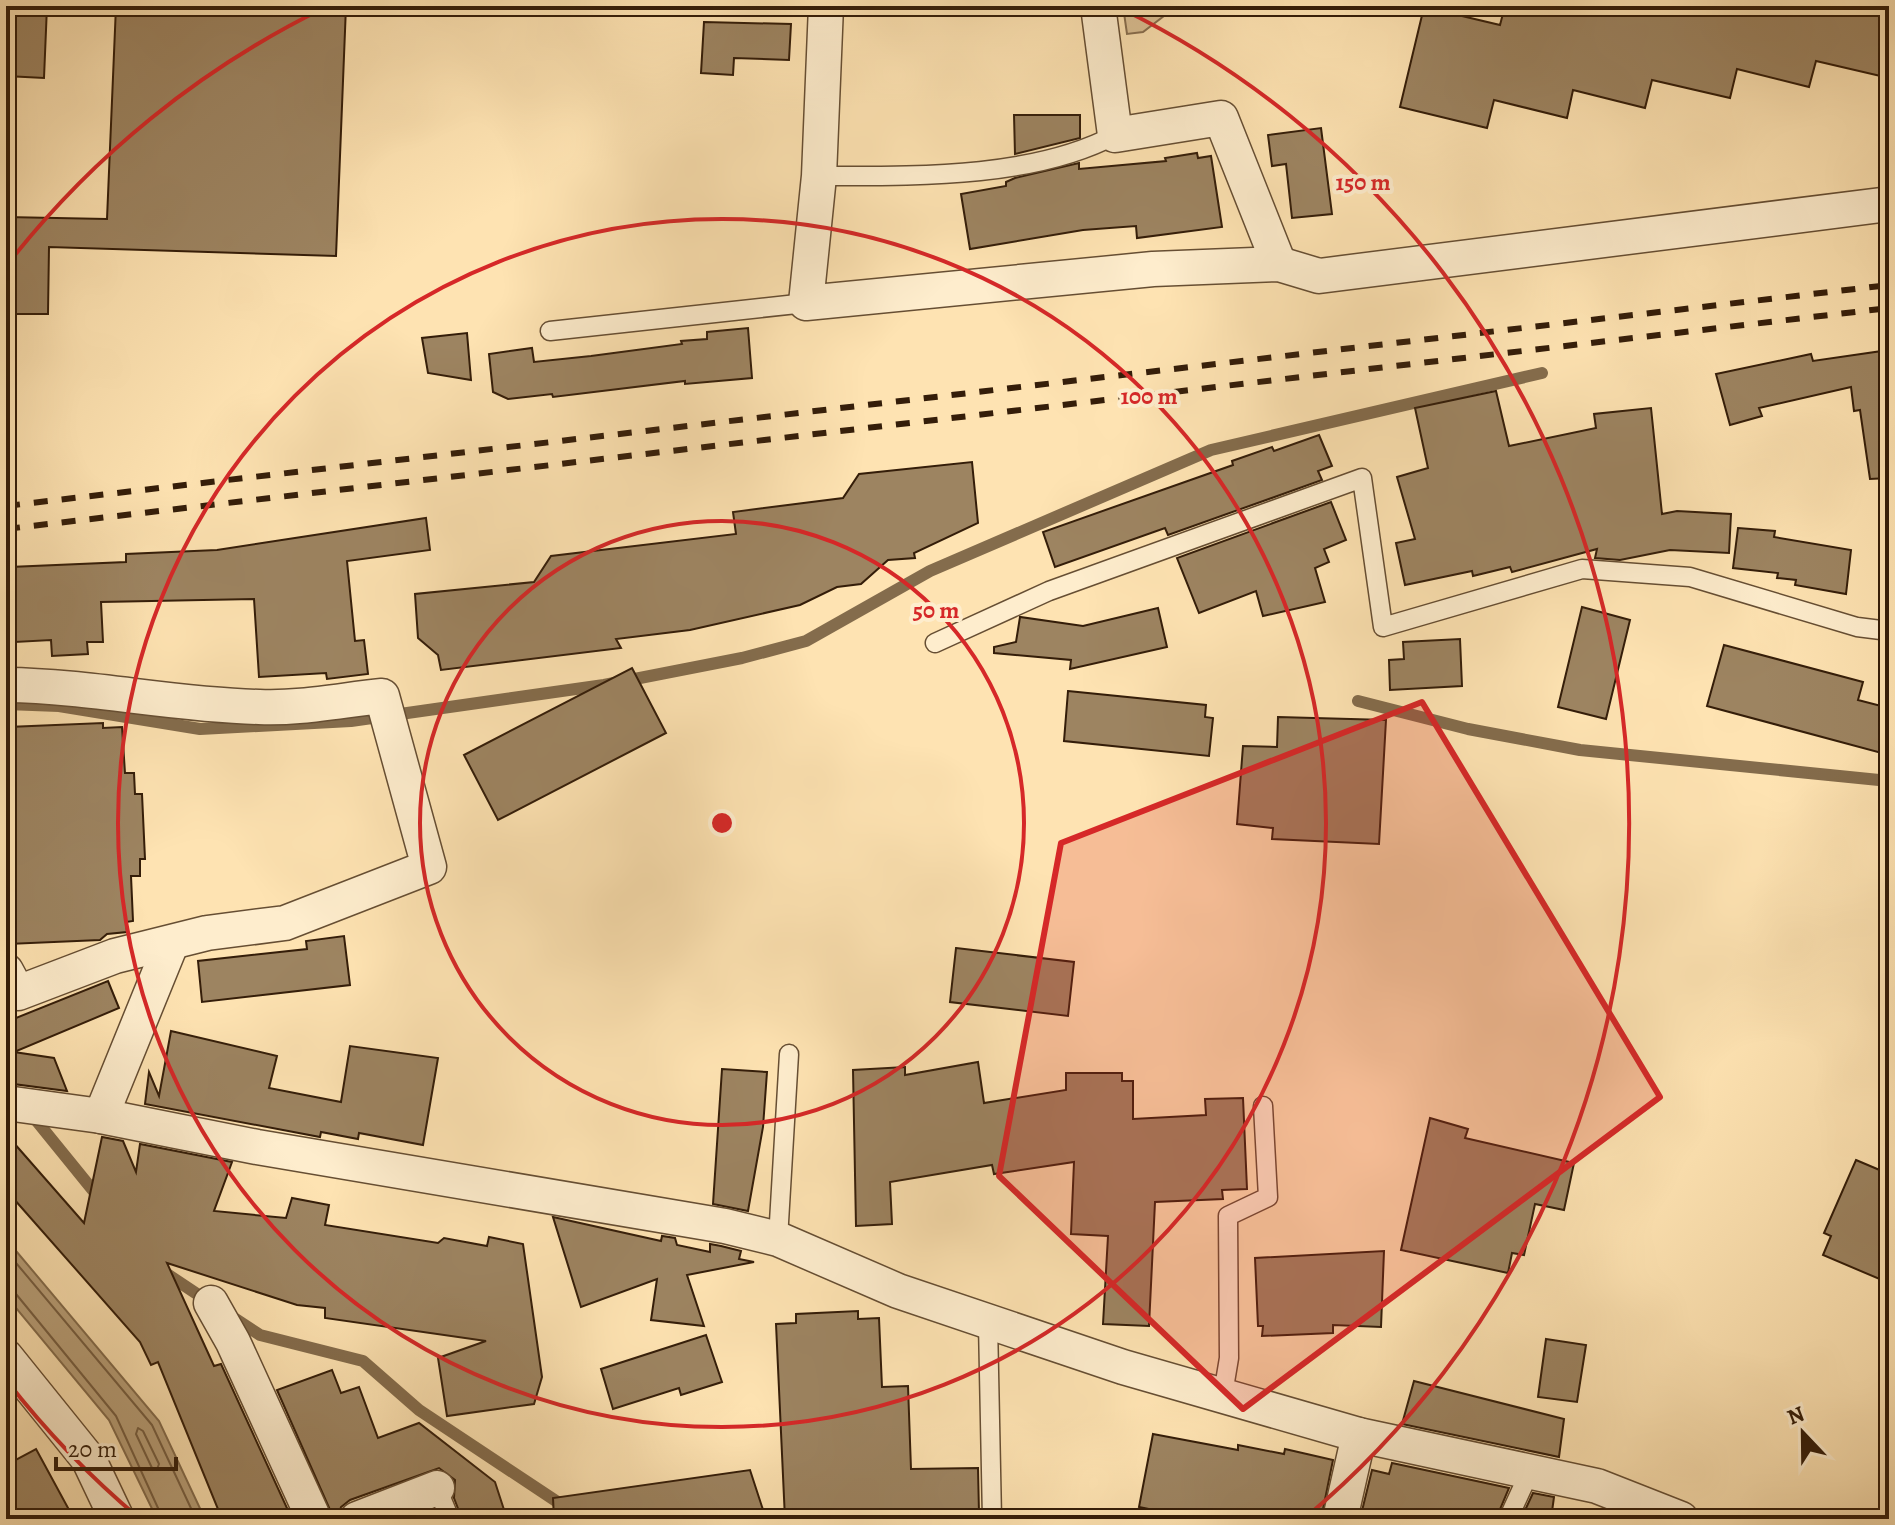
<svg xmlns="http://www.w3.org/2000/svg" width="1895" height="1525" font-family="Alegreya,serif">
<rect width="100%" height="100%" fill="#fee3b2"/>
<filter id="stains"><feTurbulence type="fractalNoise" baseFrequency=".0025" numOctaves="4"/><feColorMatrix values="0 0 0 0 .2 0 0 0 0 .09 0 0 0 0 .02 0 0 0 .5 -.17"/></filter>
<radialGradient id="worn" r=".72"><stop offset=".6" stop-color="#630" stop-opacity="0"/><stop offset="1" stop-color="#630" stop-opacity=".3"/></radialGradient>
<path fill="#dcc195" stroke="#886f4f" stroke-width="2" d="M1123,6H1177L1143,32L1127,34Z"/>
<path fill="#b9a079" stroke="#846c4c" stroke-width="2" d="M6,1239L159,1421L205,1519H157L109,1420L6,1296Z"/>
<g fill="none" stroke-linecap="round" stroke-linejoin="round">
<g stroke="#765e41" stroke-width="2">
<path d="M6,1251L152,1425L196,1519"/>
<path d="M6,1291L16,1294L116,1416L163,1519"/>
<path d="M138,1428L143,1431L159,1464L157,1469L152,1468L136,1434Z"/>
</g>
<g stroke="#846c4c" stroke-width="12">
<path d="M1358,701L1468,729L1580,750L1889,781"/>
<path d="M6,704L59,706L200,729L351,721L604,685L742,658L806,641L930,571L1211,450L1542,373"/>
<path d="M31,1114L100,1199"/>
<path d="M161,1270L209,1302"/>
<path d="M228,1314L260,1335L363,1361L419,1410L556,1501L574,1519"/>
</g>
</g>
<g fill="#9d8461" stroke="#341d09" stroke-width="2">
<path d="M6,6H47L44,78L6,76Z"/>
<path d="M116,6H346L336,256L49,247L48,314H6V217L107,219Z"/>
<path d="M1505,6H1545L1579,14L1581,6H1889V78L1816,61L1809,87L1737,69L1730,98L1652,80L1645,108L1573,90L1567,118L1494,100L1487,128L1400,107L1424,7L1500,25Z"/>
<path d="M704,22L791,24L789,60L734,58L733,75L701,73Z"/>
<path d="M1014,115H1080V138L1015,154Z"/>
<path d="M1321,128L1332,214L1292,218L1286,164L1272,166L1268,135Z"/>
<path d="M1197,153L1198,158L1211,156L1222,227L1137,238L1136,226L1083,230L970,249L961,194L1006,186V182L1015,178L1079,163V169L1166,161L1165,158Z"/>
<path d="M748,328L752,378L685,384V381L553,397L552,394L508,399L493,392L489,354L532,348L534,362L591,356L682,344L681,341L707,339V332Z"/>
<path d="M467,333L471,380L428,373L422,338Z"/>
<path d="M1889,350V478L1870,479L1860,410L1854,411L1851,387L1759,408L1762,416L1730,425L1716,374L1811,354L1813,361Z"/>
<path d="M1496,391L1509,446L1596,428L1594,414L1651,408L1662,514L1677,511L1731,514L1729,553L1670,550L1620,560L1595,558L1597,549L1512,572L1510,567L1473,576L1472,571L1405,585L1396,543L1415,539L1397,477L1428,468L1415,408Z"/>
<path d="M1319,435L1332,466L1318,471L1322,480L1168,535L1165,528L1055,567L1043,532L1233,465L1232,461L1272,447L1274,451Z"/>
<path d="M972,462L978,523L914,553L915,558L888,560L861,584L837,587L800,605L690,630L616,639L621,648L441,670L438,655L418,638L415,594L534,582L551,556L736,534L733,512L843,498L859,474Z"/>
<path d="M1331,502L1346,540L1324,549L1329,562L1315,568L1325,602L1263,616L1256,591L1199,613L1177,558Z"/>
<path d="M426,518L430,550L347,561L355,641L364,640L368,674L327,679L326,673L259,677L254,599L101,602L103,642H87L88,654L52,656L51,640L15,642L13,614H6V582H11L10,567L126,562V554L217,550Z"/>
<path d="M1738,528L1775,531L1774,537L1851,550L1846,594L1795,585L1796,580L1777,578L1778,573L1733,568Z"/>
<path d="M1582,607L1630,620L1606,719L1558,707Z"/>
<path d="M1158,608L1167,647L1070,669L1071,660L994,653V647L1016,642L1020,617L1083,626Z"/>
<path d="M1460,639L1462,686L1390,690L1389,660L1404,659L1403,642Z"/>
<path d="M1724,645L1863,682L1858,700L1889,708V755L1707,706Z"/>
<path d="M632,668L666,733L498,820L464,755Z"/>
<path d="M1068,691L1206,705L1205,717L1213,718L1209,756L1064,741Z"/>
<path d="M1278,717L1386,720L1379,844L1272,839L1273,828L1237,824L1243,746L1277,747Z"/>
<path d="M103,723V728L122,727L125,773H134L135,794H142L145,859H140V876H131L133,921L126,922L127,932L107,934L100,940L8,944L6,857L12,856L8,727Z"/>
<path d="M344,936L350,985L202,1002L198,961L307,949L306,941Z"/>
<path d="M956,948L1074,962L1068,1016L950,1002Z"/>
<path d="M108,981L119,1008L14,1052L54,1058L67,1091L6,1083V1022Z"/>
<path d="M171,1031L277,1056L269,1088L341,1102L350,1046L438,1058L423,1145L359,1133L358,1139L321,1132L320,1137L145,1104L149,1072L159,1096Z"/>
<path d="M978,1062L984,1103L1066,1090V1073H1122V1081H1133V1119L1206,1115L1205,1099L1243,1098L1247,1189L1222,1190L1223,1199L1155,1202L1149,1326L1103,1324L1108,1236L1071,1234L1074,1162L994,1174L992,1165L890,1182L892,1224L856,1226L853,1070L905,1067V1075Z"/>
<path d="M722,1069L767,1072L763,1127L748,1211L713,1204Z"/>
<path d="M1430,1118L1468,1129L1465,1138L1574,1163L1564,1210L1535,1204L1524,1255L1512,1253L1508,1273L1401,1250Z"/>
<path d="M6,1134L84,1223L102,1137L123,1141L136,1172L140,1144L232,1162L214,1211L286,1218L292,1198L329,1205L325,1225L438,1243L444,1238L487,1246L489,1237L523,1244L542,1377L534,1404L447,1416L438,1358L486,1341L325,1318V1308L297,1305L167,1263L214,1366L221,1364L292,1519H222L158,1362L151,1365L140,1342L6,1190Z"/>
<path d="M1856,1160L1889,1174V1283L1823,1255L1831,1236L1824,1233Z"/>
<path d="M553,1217L661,1241L662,1236L675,1238L677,1245L710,1252V1244L721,1246L741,1251L739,1259L754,1262L687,1275L704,1326L651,1320L657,1279L581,1307Z"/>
<path d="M1384,1251L1381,1327L1333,1325V1333L1262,1336L1263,1326H1258L1255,1258Z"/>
<path d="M858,1311V1319L879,1318L882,1387L908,1386L911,1469L978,1468L979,1513L889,1516V1519H785L776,1324L796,1323V1314Z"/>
<path d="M706,1335L722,1382L681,1395L679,1388L613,1409L601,1369Z"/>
<path d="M1546,1339L1586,1345L1577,1402L1538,1397Z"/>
<path d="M332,1370L341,1393L359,1387L378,1438L419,1423L495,1482L507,1519H462L454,1498L455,1480L439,1468L350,1500L341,1507L337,1519H334L277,1390Z"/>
<path d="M1414,1381L1564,1419L1559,1457L1402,1424Z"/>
<path d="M1153,1434L1238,1450V1445L1284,1454L1285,1449L1333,1460L1321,1519H1147L1149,1509L1139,1507Z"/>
<path d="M36,1449L74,1519H6V1465Z"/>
<path d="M1392,1463L1509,1488L1496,1519H1360L1372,1470L1389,1474Z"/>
<path d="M750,1470L766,1519H554L553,1498Z"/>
<path d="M1533,1493L1554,1497L1551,1519H1521Z"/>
</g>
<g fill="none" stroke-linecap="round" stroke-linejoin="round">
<defs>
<g id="service">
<path d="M819,176C912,176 1032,179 1115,135"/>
<path d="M550,331L806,303"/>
<path d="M935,643L1049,591L1362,478L1383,627L1582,569L1690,577L1857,627L1889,631"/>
<path d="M778,1239L789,1054"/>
<path d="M988,1323L992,1519"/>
<path d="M1223,1394L1229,1358L1228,1216L1268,1197L1263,1106"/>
<path d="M437,1488L450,1519"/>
<path d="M1508,1519L1530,1471"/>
</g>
<g id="minor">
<path d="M826,6L819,176L806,303L1153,269L1279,264L1319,276L1889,204"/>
<path d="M1098,6L1115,135L1221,118L1279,264"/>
<path d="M6,685C91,686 174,705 259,707C299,709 342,700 382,696L429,867L285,923L207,933L115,956L18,993L6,971"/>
<path d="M6,1103L101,1116L257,1147L725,1226L778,1239L898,1291L1123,1367L1359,1435L1597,1486L1681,1519"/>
<path d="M101,1116L171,944"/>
<path d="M211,1303L233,1342L314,1519"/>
<path d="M6,1357L89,1460L117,1519"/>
<path d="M357,1519L437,1488"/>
<path d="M1340,1519L1359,1435"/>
</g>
</defs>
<use href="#service" stroke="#664e33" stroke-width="21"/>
<use href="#minor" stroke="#664e33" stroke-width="37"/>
<use href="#service" stroke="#feedcd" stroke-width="18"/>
<use href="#minor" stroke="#feedcd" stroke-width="34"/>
<g stroke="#341d09" stroke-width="6" stroke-dasharray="14 14" stroke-linecap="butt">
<path d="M6,506L1889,285"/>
<path d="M6,529L1889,308"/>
</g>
</g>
<path fill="#d62828" fill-opacity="0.2" stroke="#d62828" stroke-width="6" stroke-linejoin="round" d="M1422,702L1660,1097L1243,1409L999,1176L1061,843Z"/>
<g fill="none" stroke="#d62828" stroke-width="4">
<circle cx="722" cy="823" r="302"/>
<circle cx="722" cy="823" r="604"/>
<path d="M139 1518A907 907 0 0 1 7 1381M7 265A907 907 0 0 1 324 8M1120 8A907 907 0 0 1 1305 1518"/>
</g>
<circle cx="722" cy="823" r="12" fill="#d62828" stroke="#feedcd" stroke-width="4"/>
<g font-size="24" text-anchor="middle" font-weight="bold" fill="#d62828" stroke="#feedcd" stroke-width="8" stroke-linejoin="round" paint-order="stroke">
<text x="1363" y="190">150 m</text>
<text x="1149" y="404">100 m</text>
<text x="936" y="618">50 m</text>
</g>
<rect width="1895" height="1525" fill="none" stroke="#fee3b2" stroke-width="32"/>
<rect x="8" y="8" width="1879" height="1509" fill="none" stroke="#341d09" stroke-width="4"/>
<rect x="16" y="16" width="1863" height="1493" fill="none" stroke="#341d09" stroke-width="2"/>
<g transform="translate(1803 1433) rotate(338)" stroke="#feedcd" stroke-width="6" paint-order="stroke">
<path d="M0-6L14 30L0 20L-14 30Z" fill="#341d09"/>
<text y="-12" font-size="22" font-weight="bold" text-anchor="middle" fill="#341d09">N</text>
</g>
<path d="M56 1457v12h120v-12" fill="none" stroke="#341d09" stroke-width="4"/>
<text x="68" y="1457" font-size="24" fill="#341d09" stroke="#feedcd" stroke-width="6" paint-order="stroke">20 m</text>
<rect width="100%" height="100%" filter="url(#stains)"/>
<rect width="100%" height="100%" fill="url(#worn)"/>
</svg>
